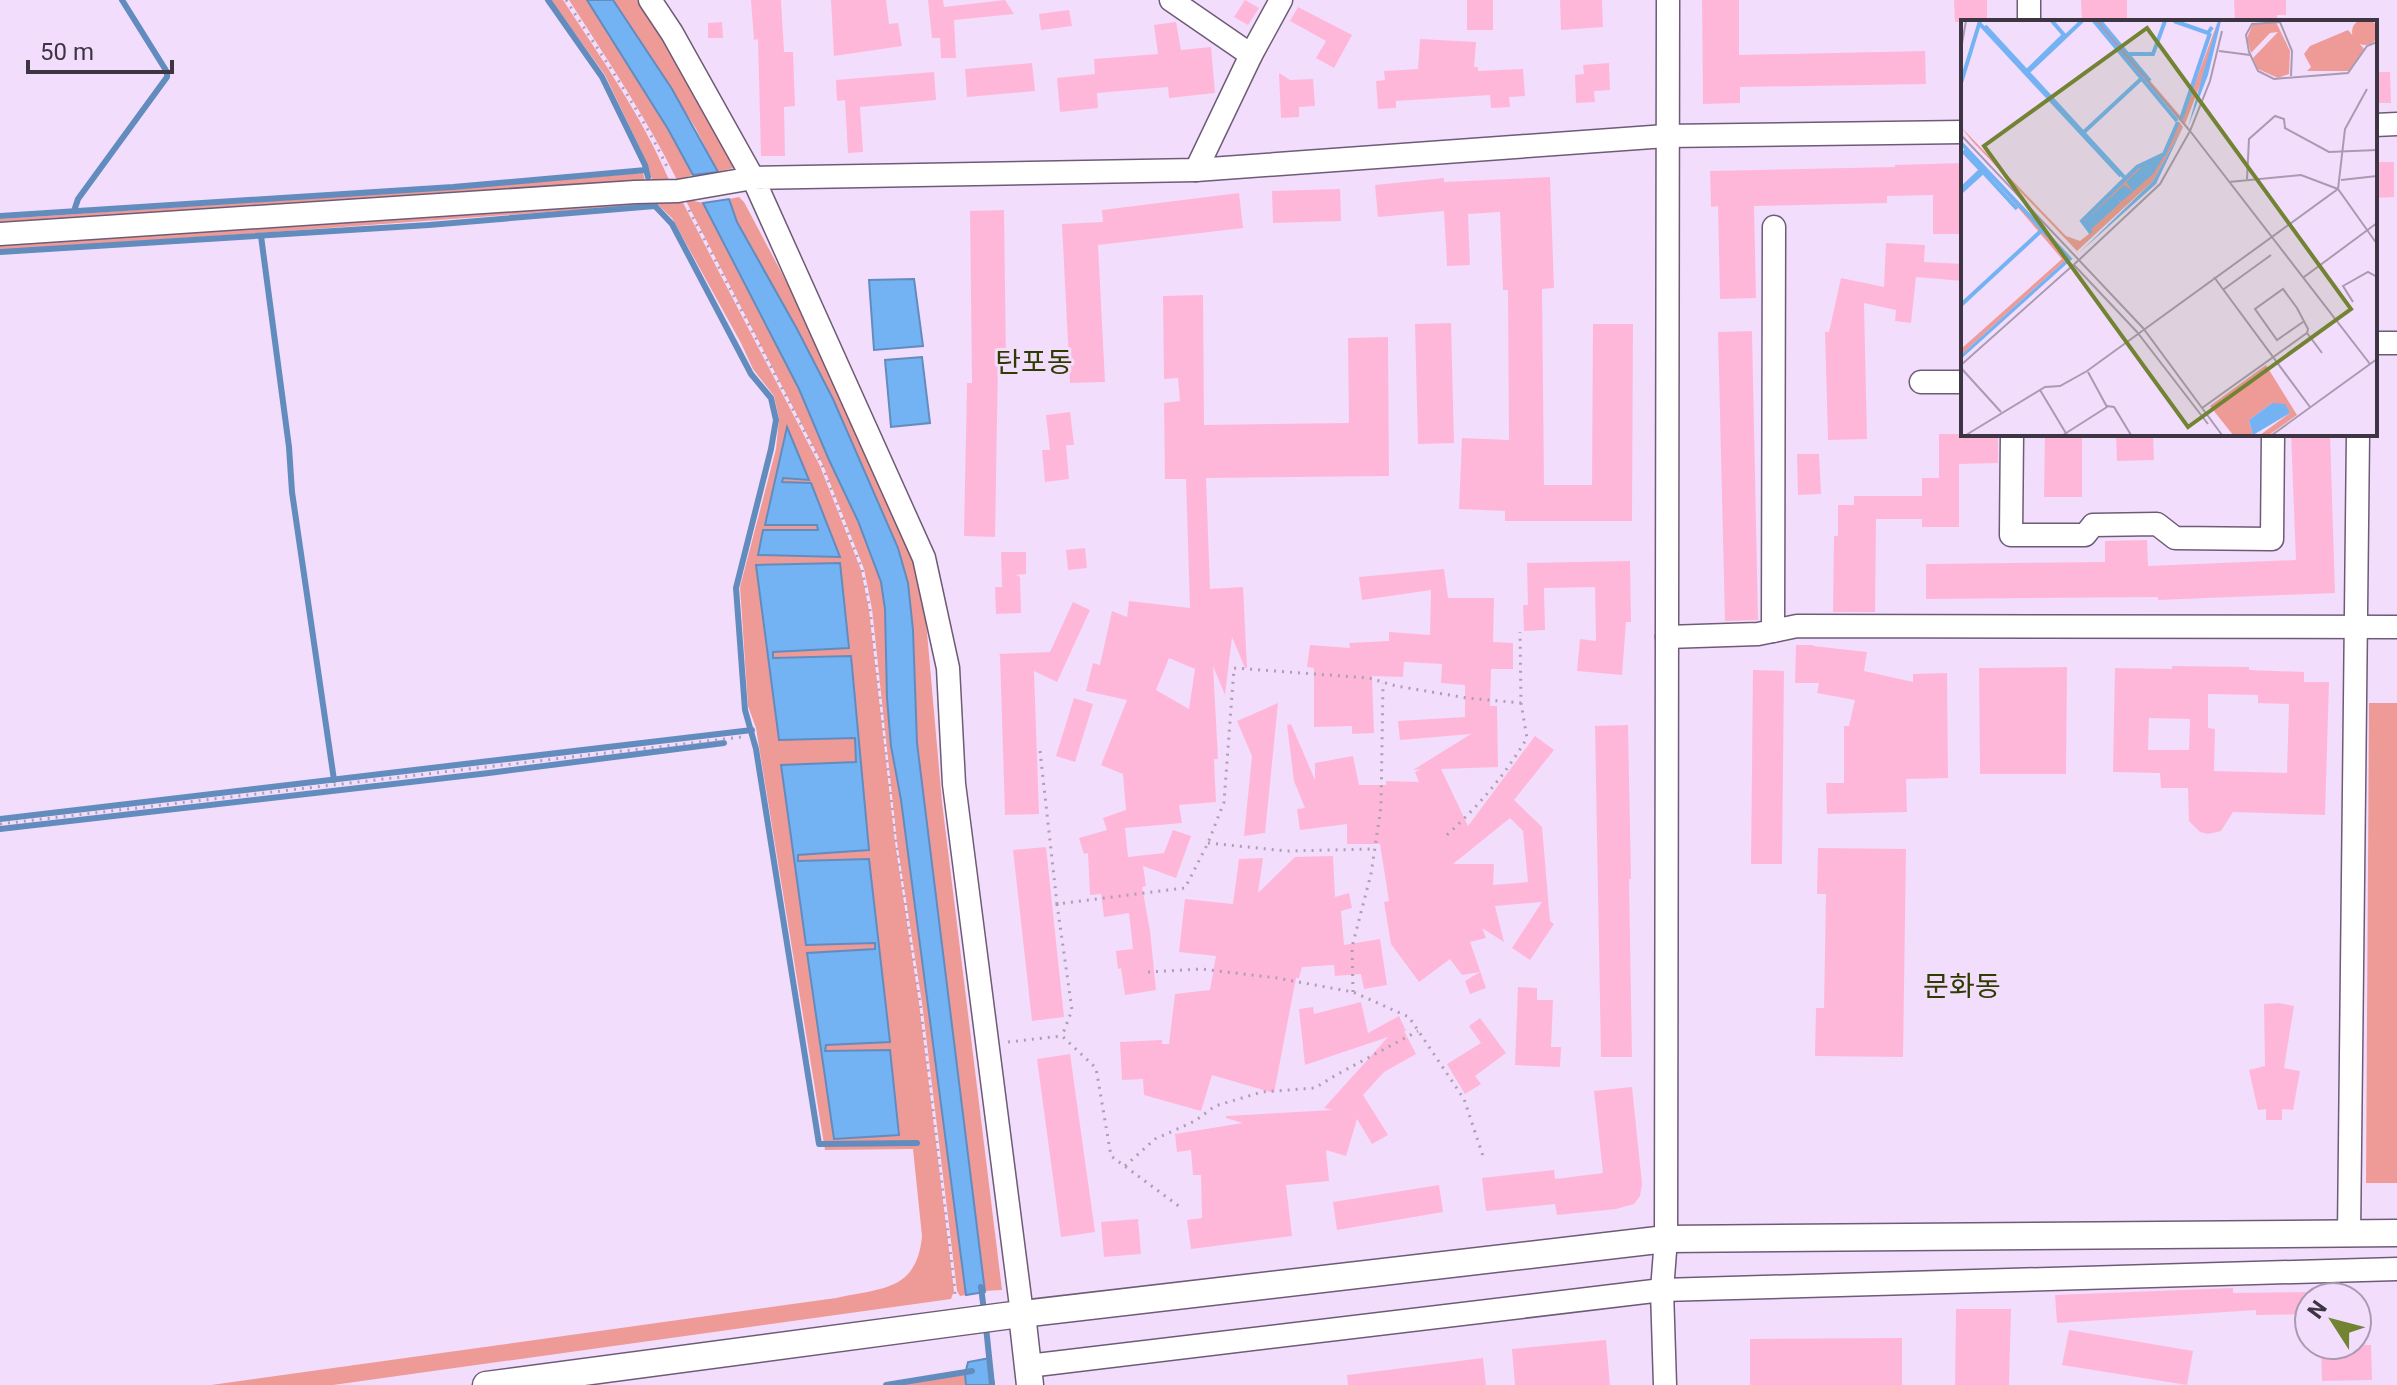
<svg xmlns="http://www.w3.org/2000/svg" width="2397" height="1385" font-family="Roboto,'Noto Sans KR',sans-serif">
<rect width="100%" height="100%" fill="#f3ddfc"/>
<g fill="#ee9b98" fill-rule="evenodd">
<path d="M551,0H563C601,58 642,116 669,180H652L647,163L605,75Z"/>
<path d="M569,0H587L668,129L693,175L677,180C646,117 607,59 569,0Z"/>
<path d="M613,0H638L664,38L737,167L718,172L695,127Z"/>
<path d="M643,173L645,181L0,224V219L454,189Z"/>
<path d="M739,197L744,202L822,349L922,576L942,802L1002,1290L985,1291L917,743L913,630L908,583L898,548L833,399L797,329L737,221L729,199Z"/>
<path d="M649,199H681L820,466L861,570L869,610L895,842L919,1003L954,1291L951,1299L333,1385H211L836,1298C880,1288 917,1292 922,1236L913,1149L825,1150L756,728L748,706L740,587L776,449L779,419L774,396L753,369L741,343L672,218L657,204L260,233L0,250V246ZM787,428L808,480L782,478V482L811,483L839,557L763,530H818L817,525H765ZM756,565L849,648L773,652V658L851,656L869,849L798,855V862L869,859L890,1042L825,1045V1052L889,1050L898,1135L834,1139L808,953L875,949V943L806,945L782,766L856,762L855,738L779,739Z"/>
<path d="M685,199L703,203L799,389L829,460L858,521L881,582L885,609L887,698L891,746L901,800L966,1295L960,1296L957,1291L922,1003L897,842L872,609L864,569L823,465Z"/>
<path d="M2369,703H2397V1183H2366Z"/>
<path d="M965,1374L966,1385H900Z"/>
</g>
<g fill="#73b2f3" stroke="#638cbe" stroke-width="2">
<path d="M587,0H613L672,89L718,172L693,175L668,129Z"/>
<path d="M729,199L737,222L797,329L833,399L898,548L908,583L913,630L917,743L985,1292L966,1295L901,800L891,746L887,698L885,609L881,582L858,521L829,460L799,389L703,203Z"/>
<path d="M914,279L923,346L874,350L869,280Z"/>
<path d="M922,357L930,423L891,427L885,360Z"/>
<path d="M787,427L809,480L783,478L782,482L811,483L840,557L758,555L763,530H818L817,525H765Z"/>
<path d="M840,563L849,648L773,652V658L851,656L869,850L798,855V861L869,859L890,1042L826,1045L825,1051L890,1050L899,1135L834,1139L807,953L875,949V943L806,945L781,765L856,762L855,738L779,740L756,565Z"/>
<path d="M990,1358L994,1385H966L965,1374L968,1362Z"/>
</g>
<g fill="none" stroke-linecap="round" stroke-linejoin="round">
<g stroke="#638cbe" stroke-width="6">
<path d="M548,0L602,77L645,165L648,177"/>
<path d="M654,205L672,224L751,374L771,398L776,420L771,449L736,588L745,710L756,749L819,1144L917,1143"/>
<path d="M74,211L78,199L167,77V72L122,0"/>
<path d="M0,216L453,187L646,170"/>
<path d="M261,236L289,447L292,492L334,780"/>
<path d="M0,252L429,225L655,206"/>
<path d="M0,819L752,730"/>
<path d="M0,829L489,773L724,743"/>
<path d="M981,1287L984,1311"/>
<path d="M986,1327L992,1385"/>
<path d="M886,1385L972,1371"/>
</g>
</g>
<g fill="#ffb7d9" fill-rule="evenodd">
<path d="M751,0H781L784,52H793L795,106L784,107L785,156H761L758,39L754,40Z"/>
<path d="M831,0H886L889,24L898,23L902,46L834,56Z"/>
<path d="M928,0H943L944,7L1005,0L1014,14L954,20L956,58H941L940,38H932Z"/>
<path d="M1245,0L1259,8L1248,25L1234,17Z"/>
<rect x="1467" y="0" width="26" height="30"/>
<path d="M1560,0H1602L1603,27L1561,30Z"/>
<path d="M1702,0H1739V55L1925,51L1926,84L1740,87V103L1703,104Z"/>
<path d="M1954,0H1987V22H1955Z"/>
<path d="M2081,0H2127V22H2082Z"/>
<path d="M2234,0H2286V15H2277V22H2235Z"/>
<path d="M1298,7L1352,35L1334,68L1316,58L1326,41L1290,21Z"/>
<path d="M1069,10L1072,26L1041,30L1039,14Z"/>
<path d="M722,22L723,38H708V23Z"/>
<path d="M1176,22L1181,50L1211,47L1215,93L1169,98L1168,87L1097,93L1098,108L1060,112L1057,78L1095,74L1094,59L1158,54L1154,25Z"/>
<path d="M1420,39L1476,42L1474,67H1478V71L1523,69L1525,96L1509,97L1510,107L1491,108L1490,95L1396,101V108L1378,109L1376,81L1385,80L1384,71L1418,69Z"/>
<path d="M1032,63L1035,91L967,97L965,69Z"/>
<path d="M1609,63L1610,90L1594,91L1595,102L1576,103L1575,75L1584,74L1583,65Z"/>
<path d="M934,72L936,100L860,107L863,152L848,153L845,100L837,101L836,80Z"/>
<path d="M2375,72H2390L2391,103H2375Z"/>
<path d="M1279,73L1290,80L1313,79L1315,106L1299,107V117L1281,118Z"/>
<path d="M2375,162H2394V197L2375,198Z"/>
<path d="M1963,163V234H1933V195L1887,196V203L1754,206L1756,298L1720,299L1718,206L1711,207L1710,171L1895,167V165Z"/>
<path d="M1550,177L1554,288L1542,289L1544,485H1592L1593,324H1633L1632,521H1505V511L1459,509L1462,438L1509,440L1508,290H1503L1500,212L1468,214L1470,265L1447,266L1444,211L1378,217L1375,185L1444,178V182Z"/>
<path d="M1340,189L1341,221L1273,223L1272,191Z"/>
<path d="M1239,193L1243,228L1098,245L1105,382L1070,383L1062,224L1103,222L1102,210Z"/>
<path d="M1004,210L1006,363H998L995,537L964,536L967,383H972L970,211Z"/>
<path d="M1886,243L1925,245L1924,262L1963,264V281L1916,277L1911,323L1895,321L1896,310L1864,303L1867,439L1828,440L1825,332H1829L1841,278L1884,287Z"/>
<path d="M1203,295L1204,425L1349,423L1348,338L1388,337L1389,476L1206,478L1210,589L1243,587L1247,668H1245L1232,637L1225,695L1213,666L1218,759H1214L1216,802L1179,805L1182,823L1125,828L1128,857L1164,853L1173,830L1191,836L1176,878L1143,866L1146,886L1142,887L1150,931L1156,990L1125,995L1121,968L1118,969L1116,951L1133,949L1129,913L1104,917L1101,894L1090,895L1088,853L1084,854L1079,838L1107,830L1103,818L1126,810L1123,774L1101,765L1127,700L1086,691L1093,663L1100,665L1112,611L1127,617L1129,601L1190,608L1186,479H1165L1164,403L1180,401L1178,378L1164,379L1163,296ZM1169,658L1195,669L1189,709L1156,690Z"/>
<path d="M1451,323L1454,443L1418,444L1415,324Z"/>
<path d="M1752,331L1758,620L1725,621L1718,332Z"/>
<path d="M1070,412L1074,445H1066L1069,479L1045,482L1042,450H1050L1046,415Z"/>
<path d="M1939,434H1998V463L1959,464V527H1922V519H1876L1875,612H1833L1834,536H1838V505H1854V496H1922V478H1939Z"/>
<path d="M2045,434H2082V497H2044Z"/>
<path d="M2116,434H2153L2154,460L2117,461Z"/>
<path d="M2291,434H2330L2335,593L2158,600V597L1926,599V564L2105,562V541L2147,540L2148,566L2296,560Z"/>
<path d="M1797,454H1819L1821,494L1798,495Z"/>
<path d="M1085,548L1087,568L1068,570L1066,550Z"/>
<path d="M1001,552H1026V574L1016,575L1020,577L1021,613L996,614L995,587H1002Z"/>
<path d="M1630,561L1631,622H1626L1622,675L1577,671L1580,639L1596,641L1595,587L1544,588L1545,630L1524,631L1523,605H1528L1527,563Z"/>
<path d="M1444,569L1448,598H1494L1493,642L1513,643V669H1491L1490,706H1497L1498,767L1441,769L1468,826L1535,736L1554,750L1514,800L1542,827L1550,921L1554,924L1530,960L1512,948L1542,902L1495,906L1504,942L1482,928L1486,938L1470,942L1486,988L1470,994L1465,981L1480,972L1462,975L1450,959L1419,982L1391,944L1384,902L1389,901L1380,844H1347V824L1300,830L1297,809L1305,808L1294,781L1287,725L1291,724L1315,780V763L1353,756L1359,785H1386V781L1419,782L1415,772L1421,769L1413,770L1471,734L1400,740L1398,721L1465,717V685L1441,683L1442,664L1404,662L1403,677L1372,676L1374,733L1352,734V726L1314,727V668L1307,667L1310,645L1350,648L1349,643L1389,641V632L1430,635L1431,590L1362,600L1359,577ZM1510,818L1523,831L1528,882L1493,885L1494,864H1453Z"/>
<path d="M1073,602L1090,610L1057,682L1034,671L1039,814L1005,815L1000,655L998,654L1050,652Z"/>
<path d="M1796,645H1813V646L1867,652L1864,671L1913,682V674L1947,673L1948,778L1906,779L1907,812L1827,814L1826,783H1844V726H1849L1855,700L1817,693L1819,683H1795Z"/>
<path d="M2172,666L2249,667V670L2304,672V682H2329L2325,815L2233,812L2221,831L2208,834L2200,832L2189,821L2188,788H2161L2160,773L2113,772L2115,668L2172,669ZM2208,694L2258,695V703L2289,704L2287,773L2214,771L2215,729L2208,728ZM2149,718L2190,719L2189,750H2148Z"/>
<path d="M2067,667L2066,774H1980L1979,668Z"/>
<path d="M1753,670L1784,671L1782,864H1751Z"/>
<path d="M1074,698L1093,704L1075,762L1056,756Z"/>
<path d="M1278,703L1265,833L1244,836L1252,756L1237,721Z"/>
<path d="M1628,725L1631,879H1629L1632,1057H1601L1595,726Z"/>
<path d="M1046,847L1064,1017L1032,1021L1013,850Z"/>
<path d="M1818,848L1906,849L1903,1057L1815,1056L1816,1008H1824L1826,894H1817Z"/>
<path d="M1333,856L1335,897L1349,893L1352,908L1341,911L1344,945L1380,939L1387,985L1364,989L1361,974L1335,976L1334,965L1302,967L1299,978H1296L1274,1093L1212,1075L1201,1111L1144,1095L1143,1079L1122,1080L1120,1042L1162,1040V1044H1169L1175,994L1210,990L1216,956L1179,952L1185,899L1233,904L1239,859L1263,858L1258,893L1295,857Z"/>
<path d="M1518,987L1537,988V1000H1553L1551,1047H1561L1560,1067L1515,1065Z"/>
<path d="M1361,1002L1368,1033L1399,1016L1406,1031H1404L1416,1054L1384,1072L1363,1095L1388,1135L1372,1144L1357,1119L1346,1156L1326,1150L1329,1181L1286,1185L1292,1236L1191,1249L1187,1220L1202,1218L1201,1175H1193L1191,1150L1177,1152L1175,1134L1243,1123L1226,1118V1116L1333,1110L1324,1108L1388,1037L1305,1065L1299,1009L1313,1007L1314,1014Z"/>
<path d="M2279,1003L2294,1006L2284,1068L2300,1071L2293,1110L2282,1109V1120H2266V1109L2258,1110L2249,1070L2265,1066L2264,1004Z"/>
<path d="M1480,1018L1506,1053L1475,1076L1481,1084L1465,1094L1447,1064L1481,1043L1469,1026Z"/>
<path d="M1070,1054L1095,1232L1061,1237L1037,1059Z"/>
<path d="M1632,1087L1642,1184L1640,1196L1634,1204L1616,1209L1557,1215L1555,1204L1486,1211L1482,1178L1554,1170L1555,1179L1603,1173L1594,1091Z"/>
<path d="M1439,1185L1443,1212L1337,1230L1333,1202Z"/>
<path d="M1138,1219L1141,1254L1104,1257L1101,1222Z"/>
<path d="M2233,1288V1293L2309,1292V1314L2256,1315V1310L2057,1323L2055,1295Z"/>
<path d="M1956,1309H2011L2009,1385H1955Z"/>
<path d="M2069,1330L2193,1351L2187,1385L2062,1365Z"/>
<path d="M1902,1338V1385H1750V1339Z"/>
<path d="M1606,1340L1610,1385H1515L1512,1349Z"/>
<path d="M2321,1345H2371L2372,1380L2322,1381Z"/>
<path d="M1483,1358L1486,1385H1348L1347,1375Z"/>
</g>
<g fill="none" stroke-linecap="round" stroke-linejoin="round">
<defs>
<g id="minor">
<path d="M1171,0L1251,55"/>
<path d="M2029,0V22"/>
<path d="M2375,125L2397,124"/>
<path d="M1196,170L1251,55L1281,0"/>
<path d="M0,234L635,192L678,191L753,178L672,33L650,0"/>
<path d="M2375,343H2397"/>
<path d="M1921,382H1963"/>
<path d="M2012,434L2011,535H2085L2093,525L2157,524L2175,538L2272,539L2273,434"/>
<path d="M1773,631L1774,227"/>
<path d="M1667,637L1758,634L1797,626L2397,627"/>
<path d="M2349,1235L2358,434"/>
<path d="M1022,1314L954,784L948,668L924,558L753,178L1196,170L1666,136L1963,132"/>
<path d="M1028,1366L1662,1290L2397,1269"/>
<path d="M1665,1385L1662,1290L1666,1239L1668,0"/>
</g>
<g id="major">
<path d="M1022,1314L1030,1385"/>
<path d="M486,1385L1005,1316L1666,1239L2397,1233"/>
</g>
</defs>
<use href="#minor" stroke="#6e5b76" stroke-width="25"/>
<use href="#major" stroke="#6e5b76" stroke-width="29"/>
<g stroke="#ae9eb5" stroke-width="3" stroke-dasharray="2 6" stroke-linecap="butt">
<path d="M566,0C602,56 641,111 669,171"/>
<path d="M689,210L822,465L862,569L870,610L896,842L920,1003L955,1291L954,1300"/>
<path d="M1040,751L1057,904L1185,888L1208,843L1224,802L1234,668L1369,678L1396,686L1467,698L1521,703"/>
<path d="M0,824L742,737"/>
<path d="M1447,835C1481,803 1502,779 1527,738L1521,703L1520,632"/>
<path d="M1208,843L1287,851L1375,849"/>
<path d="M1057,904L1072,1010L1062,1036"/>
<path d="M1148,972L1201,969L1277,978L1353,992L1409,1017L1464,1099L1483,1156"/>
<path d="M1353,992L1352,947L1371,874L1381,807L1383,683"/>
<path d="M1008,1042L1062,1036L1096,1068L1111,1156L1180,1207"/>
<path d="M1125,1166L1155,1139L1195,1121L1215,1106L1262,1092L1315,1088L1336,1075L1418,1031"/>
</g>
<use href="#minor" stroke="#fff" stroke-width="22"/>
<use href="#major" stroke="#fff" stroke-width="26"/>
</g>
<g text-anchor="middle" stroke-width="6" stroke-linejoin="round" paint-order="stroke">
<g font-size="28" fill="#2f3b00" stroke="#f3ddfc">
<text x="1034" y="372">탄포동</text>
<text x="1962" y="996">문화동</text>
</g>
</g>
<g transform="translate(1961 20)">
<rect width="416" height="416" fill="#f3ddfc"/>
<path d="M391 12a13 13 0 1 1 26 0a13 13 0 1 1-26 0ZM133,1L218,101L222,107L192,161L116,231L11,121L0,107L105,216L119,221L129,213L121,202L180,144L203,135L218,102ZM138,1L221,98L257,1L248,42L224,104ZM315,2L329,31L328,54L317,58L297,49L292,38L317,12L309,13L290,33L286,18L292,4ZM387,10L403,29L389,51H346L350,47L343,34L349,26ZM24,149L107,238L0,335V329L101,239ZM305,345L336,395L308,415H299L329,393L311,383L288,400L292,415H272L249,386Z" fill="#ee9b98"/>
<path d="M257,1H260L247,55L227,107ZM222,107L195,164L118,233L192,161ZM203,136L192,154L160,182L157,179L159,183L129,210L123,202L163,165L172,171L165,162L184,144L188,149L185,144ZM107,238L111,239L0,339V335ZM311,383L324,384L329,393L292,415L288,400Z" fill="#73b2f3"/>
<path fill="none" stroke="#73b2f3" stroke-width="4" d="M133,1L216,101M139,1L189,61M213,1L247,13L251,7M18,3L160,156M24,6L164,158M168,34H192L204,1M66,51L103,15L91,1M68,51L121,1M0,63L19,1M220,99L249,13M123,112L180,59M0,123L110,240M0,169L20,150L2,131M0,172L22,152L56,189M130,213L121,201L176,147L203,134L217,102M0,285L81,210"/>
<path fill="none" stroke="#aa9ab1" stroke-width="2" d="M136,1L229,111L249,61L261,11M0,29L5,1M258,31L289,35M330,56L331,31L319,2L291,4L285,15L288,32L297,51L313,59L387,53L406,26L416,22M0,115L182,308L261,415M286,159L288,119L314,96L323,99L324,108L368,132L416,130M380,160L416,156M268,162L340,155L377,169L384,109L406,69M119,239L199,164L229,111L409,344M113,245L176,312L247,404M253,257L349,387M343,257L416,203M263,269L310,235M392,282L382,266L407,252L416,257M342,302L316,320L294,289L322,269L336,288L347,309L346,313M0,345L119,239M0,348L40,392M79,370L106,415M146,386L153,387L170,415M241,388L346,313L361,333M5,415L84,367L99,366L126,351L377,169L416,224M102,415L146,387L127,352M311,415L416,339"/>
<path fill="#728434" fill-opacity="0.15" stroke="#728434" stroke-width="4" d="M186,8L390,289L227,407L23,126Z"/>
<rect width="416" height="416" fill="none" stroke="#3d3541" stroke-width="4"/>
</g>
<g transform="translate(2333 1321) rotate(306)"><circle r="38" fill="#f3ddfc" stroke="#aa9ab1" stroke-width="2"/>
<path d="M0-6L14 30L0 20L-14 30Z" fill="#728434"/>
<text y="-12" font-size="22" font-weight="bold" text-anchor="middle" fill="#3d3541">N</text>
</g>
<path d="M28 60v12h144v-12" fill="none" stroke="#3d3541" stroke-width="4"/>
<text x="40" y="60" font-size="24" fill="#3d3541" stroke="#f3ddfc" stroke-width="6" paint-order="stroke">50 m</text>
</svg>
